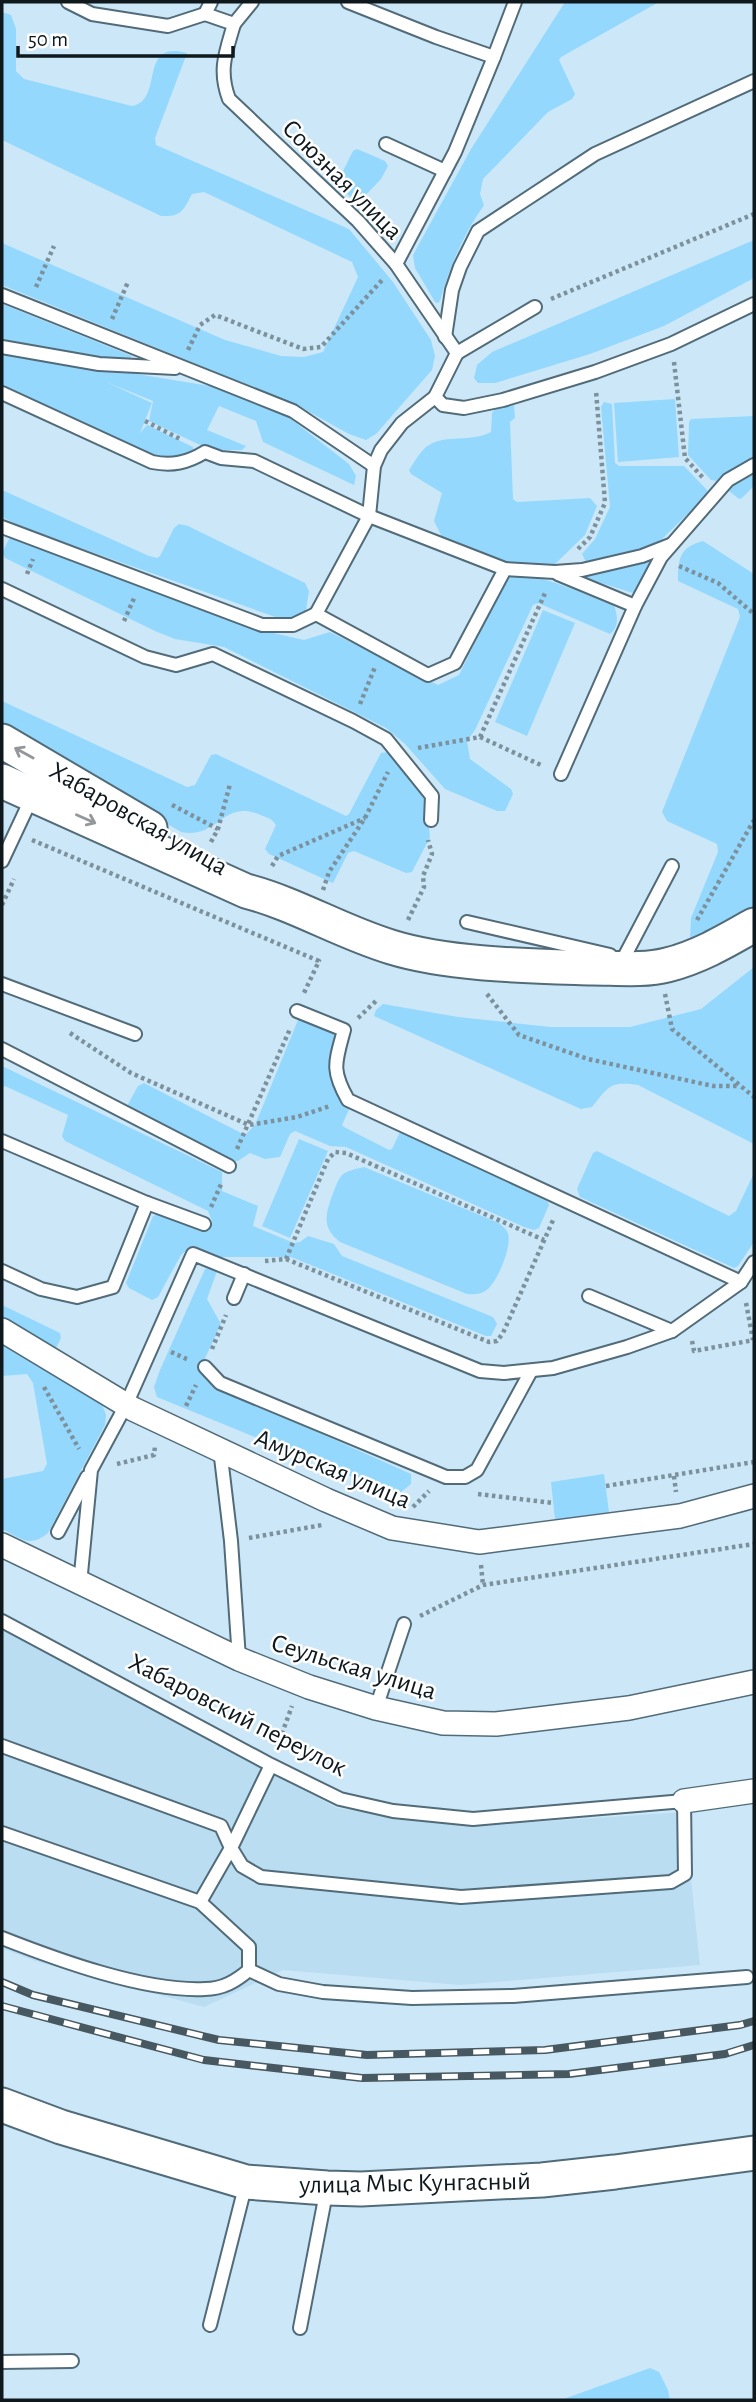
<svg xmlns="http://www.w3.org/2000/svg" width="756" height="2402" font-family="'Alegreya Sans',sans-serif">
<rect width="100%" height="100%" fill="#cce8f8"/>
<path fill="#baddf2" d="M2,1628L337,1808L473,1826L684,1812L700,1965L460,1985L283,1970L204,2007L35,1961L2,1948Z"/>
<g fill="#94d8fd">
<path d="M565,2H659L561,57L559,60L575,94L572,99L548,112L483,179L480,194L484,205C463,235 450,266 440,301L438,303L435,302L415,268L413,255L471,149Z"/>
<path d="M2,12L11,15L16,29V71L24,79L132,106C165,100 137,39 187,53L155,138L156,145L349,229L393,282L431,340L435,356L432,370L376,434L366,440L349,434L295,404L2,285V243L225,340L281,356L304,357L323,352L358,277L352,262L204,192L192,194C183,211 181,217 161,216L2,140Z"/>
<path d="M357,149L385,161L388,166L381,179L358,203L336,185L353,151Z"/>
<path d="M754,240V278L664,326L590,354L495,383H478L474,378L477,365L492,352Z"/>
<path d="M2,304L132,356L130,358L97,357L2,339Z"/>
<path d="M2,352L210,386L287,416L349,464L356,476L354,485L263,442L256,421L219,406L207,430L246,446L242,450H211L149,421L153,401L106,382L152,403L140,433L147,425L193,447L194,452L173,458L150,454L2,387Z"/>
<path d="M675,399L679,457L618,462L614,403Z"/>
<path d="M604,402L612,404L615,463L619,466H684L707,490V495L661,540L638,552L586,562L582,554L595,539L610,507L601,407Z"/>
<path d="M514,405L515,418L510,422L513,499L517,502L590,498L597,506L585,535L554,565L549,567L503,564L442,537L434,521L442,493L411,474L409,470C414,463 419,453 426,447C445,433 471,443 491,432L492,413L495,409Z"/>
<path d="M754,416V458L717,481L711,480L688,455L689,422L691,419Z"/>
<path d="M754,474V486L742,498L739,499L729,491V488Z"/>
<path d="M2,490L149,556L157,558L160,556L174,528L179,524L188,526L305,583L309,591L306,610L299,616L284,620L24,528L2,517Z"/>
<path d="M14,537L260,630L304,640L330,632L438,685L459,675L507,578C529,567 590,597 614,606C618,615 619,628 610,634L538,603L533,605L475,730L467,741L470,759L511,789L513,794L505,811H497L445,789L405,744L386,728L224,647L175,639L155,631L5,558L2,553L9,539Z"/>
<path d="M703,541L754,574V915L695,943L690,939L691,918L718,852L717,844L667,821L662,812L740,617L738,609L678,581C678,558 680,547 703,541Z"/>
<path d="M642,560L652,561L633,593L582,577Z"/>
<path d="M543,610L575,623L527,736L495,722Z"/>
<path d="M2,701L187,787L195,785L211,755L216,754L346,816L349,814L381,753L388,752L426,800L430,837L412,872L406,873L354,851L348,853L333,883L269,854L265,849L276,825C272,819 269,818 263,816C222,797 219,840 181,832L2,725Z"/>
<path d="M754,967V1144L638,1085C610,1081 609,1086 592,1107L581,1109L374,1016L376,1010L383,1004L458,1017L551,1027H630L701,1009Z"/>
<path d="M301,1018L333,1033L337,1038C335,1046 329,1057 329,1066C329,1081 337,1099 351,1105L342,1125L344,1127L389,1150L392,1149L401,1130H403L548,1202L549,1205L539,1228L534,1230L524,1227L346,1147L330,1146L295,1131L290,1134L280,1157L265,1159L250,1153L238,1161H233L126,1108L138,1086L144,1083L245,1135L255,1125L298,1020Z"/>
<path d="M2,1066L222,1172V1191L258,1206L253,1226L294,1243L300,1242L308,1236L334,1244L342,1256L493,1317L497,1324L491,1336H486L291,1257H218L188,1249L181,1255L158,1297L152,1300L129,1288L126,1283L153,1216L158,1214L205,1229L210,1228L212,1221L208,1211L65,1141L62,1136L68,1115L5,1086L2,1088Z"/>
<path d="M299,1139L328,1151L290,1238L262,1226Z"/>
<path d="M597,1151L729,1216L736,1211L754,1173V1242L738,1266L734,1268L580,1197L577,1189L593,1153Z"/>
<path d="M364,1167L499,1223C500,1224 506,1229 507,1231C514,1243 498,1280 488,1289C482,1294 474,1295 467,1294L340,1242C322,1228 325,1215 332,1196C335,1189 337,1181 342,1175C348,1170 356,1169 364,1167Z"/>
<path d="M209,1268L217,1271L207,1299L221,1324L200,1369L208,1380L219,1388L411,1474V1484L401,1492L392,1493L157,1397L154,1387L160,1370L205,1269Z"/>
<path d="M2,1305L60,1333L61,1338L56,1348L48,1351L2,1326Z"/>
<path d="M2,1341L102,1404L106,1415L105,1425L48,1533C29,1548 22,1539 2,1529V1479L43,1471L47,1464L33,1383L27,1374L2,1376Z"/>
<path d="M604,1474L609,1512L555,1520L551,1482Z"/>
<path d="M650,2368L659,2372L668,2390L670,2400H561Z"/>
</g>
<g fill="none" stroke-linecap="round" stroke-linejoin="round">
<defs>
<g id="lane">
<path d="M68,2L92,14L168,26L205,14"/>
<path d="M211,2L205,14L234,24C226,52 218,70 229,99L358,221L396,264L457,353L435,397L443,405L464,408L503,400L595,372L671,344L754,304"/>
<path d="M348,2L436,37L494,57L455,152L396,264"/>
<path d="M234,24L252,2"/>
<path d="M494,57L515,2"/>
<path d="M386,144L445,171"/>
<path d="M2,295L293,411L374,466"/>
<path d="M445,337L452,290L460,267L478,231L595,154L754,81"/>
<path d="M2,347L99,364L175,368"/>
<path d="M457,353L535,307"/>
<path d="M2,393L152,462C172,466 187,463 205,452L221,458L254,461L369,516L505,569L555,572L582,570L642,556L670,545"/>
<path d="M435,397L402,423L381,450L374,466L369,516L316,614L428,675L455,663L505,569"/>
<path d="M2,527L262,625H293L316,614"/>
<path d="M558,574L635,606"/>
<path d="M2,589L145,657L176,665L213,654L353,721L386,739L432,796L431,820"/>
<path d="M561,774L635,606L661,557L728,480L754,465"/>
<path d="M2,861L33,795"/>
<path d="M467,922L610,955"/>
<path d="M620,965L672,866"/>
<path d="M2,984L135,1034"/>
<path d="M297,1011L344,1030C335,1063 331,1070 348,1100L741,1282"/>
<path d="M2,1049L229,1166"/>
<path d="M2,1141L147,1203L204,1224"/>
<path d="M2,1271L41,1289L77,1297L113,1287L147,1203"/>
<path d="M589,1296L672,1331"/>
<path d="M234,1298L244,1274"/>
<path d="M205,1367L220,1383L446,1477H465L477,1470L531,1371"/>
<path d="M220,1449L231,1541L239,1659"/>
<path d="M58,1532L87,1477"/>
<path d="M80,1584L91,1470L126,1405L193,1254L480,1371L504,1373L553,1368L627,1347L672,1331L741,1282L754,1262"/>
<path d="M2,1621L271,1765L340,1799L393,1811L473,1819L684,1801L685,1874L671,1882L461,1897L261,1877L242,1866L231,1848L271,1765"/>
<path d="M376,1708L404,1624"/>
<path d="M2,1746L221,1826L231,1848L200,1902"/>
<path d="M2,1833L200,1902L249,1947V1970L279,1984L323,1992L412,1998L513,1996L747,1977"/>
<path d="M2,1938C58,1960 145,1992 205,1989C223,1989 236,1981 249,1970"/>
<path d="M210,2325L246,2183"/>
<path d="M300,2328L327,2188"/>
<path d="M2,2362L72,2361"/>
</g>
<g id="street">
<path d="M2,1330L133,1409L326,1500L392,1528L479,1542L680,1516L754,1496"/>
<path d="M2,1545L239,1659L309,1687L376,1708L443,1723L496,1724L629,1708L754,1682"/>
<path d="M684,1801L754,1791"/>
</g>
<g id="secondary">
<path d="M2,741L150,828"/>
<path d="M2,781L246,891C296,904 341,932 391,947C449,965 531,966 592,968C616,968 644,971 667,965C699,957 726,941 754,925"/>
<path d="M2,2105L61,2127L246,2182L327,2188L361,2189L542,2180L615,2172L754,2153"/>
</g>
</defs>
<use href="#lane" stroke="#526b79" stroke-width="16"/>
<use href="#street" stroke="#526b79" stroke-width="26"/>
<use href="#secondary" stroke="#526b79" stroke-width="37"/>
<g stroke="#7d919d" stroke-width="4.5" stroke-dasharray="3.5 3.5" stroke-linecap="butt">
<path d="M36,287L54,246"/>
<path d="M551,299L754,214"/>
<path d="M112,319L128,282"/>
<path d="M188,350L200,325L215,315L303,349L321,347L383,279"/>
<path d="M674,362L685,458L704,479"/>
<path d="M145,421L182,440"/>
<path d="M578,549L590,537L605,503L596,391"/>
<path d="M679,566L718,583L754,614"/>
<path d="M27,574L33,559"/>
<path d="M124,621L135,596"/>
<path d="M360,704L375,667"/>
<path d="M480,737L546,591"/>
<path d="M418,748L480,737L543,766"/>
<path d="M172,805L218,829"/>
<path d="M32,840L319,961L303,995"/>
<path d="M211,842L218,829L230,784"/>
<path d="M272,866L278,856L365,818"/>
<path d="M323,890L329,872L365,818L388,772"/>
<path d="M2,905L14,879"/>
<path d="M408,920L424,887L423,876L432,854L428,840"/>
<path d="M697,920L754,820"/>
<path d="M487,994L519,1035L588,1059L713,1086H740"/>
<path d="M665,994L672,1029L754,1097"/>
<path d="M358,1018L377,1000"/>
<path d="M70,1033L131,1073L249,1125L297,1117L330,1106"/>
<path d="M237,1149L290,1029"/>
<path d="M211,1207L222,1182"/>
<path d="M286,1259L489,1342L497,1341L503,1333L554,1218"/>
<path d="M265,1261L286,1259L328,1159L335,1152L346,1153L544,1240"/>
<path d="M746,1303L753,1340"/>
<path d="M692,1341L694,1351L754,1340"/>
<path d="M212,1349L226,1315"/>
<path d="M171,1352L189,1360"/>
<path d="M44,1387L79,1449"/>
<path d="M186,1406L196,1385"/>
<path d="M117,1464L154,1455L155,1446"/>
<path d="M674,1476L676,1492"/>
<path d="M606,1486L754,1462"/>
<path d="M478,1494L553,1503"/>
<path d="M413,1507L429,1491"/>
<path d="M249,1538L322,1525"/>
<path d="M481,1565L483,1585"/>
<path d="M420,1616L483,1585L754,1544"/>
<path d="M277,1747L292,1706"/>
</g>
<use href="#lane" stroke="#fff" stroke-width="12"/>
<use href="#street" stroke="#fff" stroke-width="23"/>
<use href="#secondary" stroke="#fff" stroke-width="33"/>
<defs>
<g id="rail">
<path d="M2,1982L33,1995L219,2040L367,2055L545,2050L740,2025L754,2021"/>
<path d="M2,2006L204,2060L362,2078L569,2074L725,2054L754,2045"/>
</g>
</defs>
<use href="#rail" stroke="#485860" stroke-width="8"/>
<use href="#rail" stroke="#fff" stroke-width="5" stroke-dasharray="16" stroke-linecap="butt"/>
</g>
<defs><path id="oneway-shaft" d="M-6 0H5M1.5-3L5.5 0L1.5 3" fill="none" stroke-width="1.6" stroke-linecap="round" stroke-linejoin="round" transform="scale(1.75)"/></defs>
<g stroke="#939799">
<use href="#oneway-shaft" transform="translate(24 753) rotate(-151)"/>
<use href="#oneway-shaft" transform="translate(86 819) rotate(24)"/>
</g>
<g text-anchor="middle" stroke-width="5" stroke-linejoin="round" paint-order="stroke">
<g font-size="26" fill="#0e181d" stroke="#fff">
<text transform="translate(343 179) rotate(45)" y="9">Союзная улица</text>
<text transform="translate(139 818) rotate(30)" y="9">Хабаровская улица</text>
<text transform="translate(333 1468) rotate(23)" y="9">Амурская улица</text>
<text transform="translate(354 1666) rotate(17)" y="9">Сеульская улица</text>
<text transform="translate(238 1714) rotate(27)" y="9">Хабаровский переулок</text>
<text transform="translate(415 2182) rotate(-1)" y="9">улица Мыс Кунгасный</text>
</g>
</g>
<rect width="756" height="2402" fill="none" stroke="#0e181d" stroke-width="7"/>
<path d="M18 46v10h215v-10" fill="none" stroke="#0e181d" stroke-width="3.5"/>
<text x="28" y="46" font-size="21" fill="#0e181d" stroke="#ffffff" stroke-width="5" paint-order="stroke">50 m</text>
</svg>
